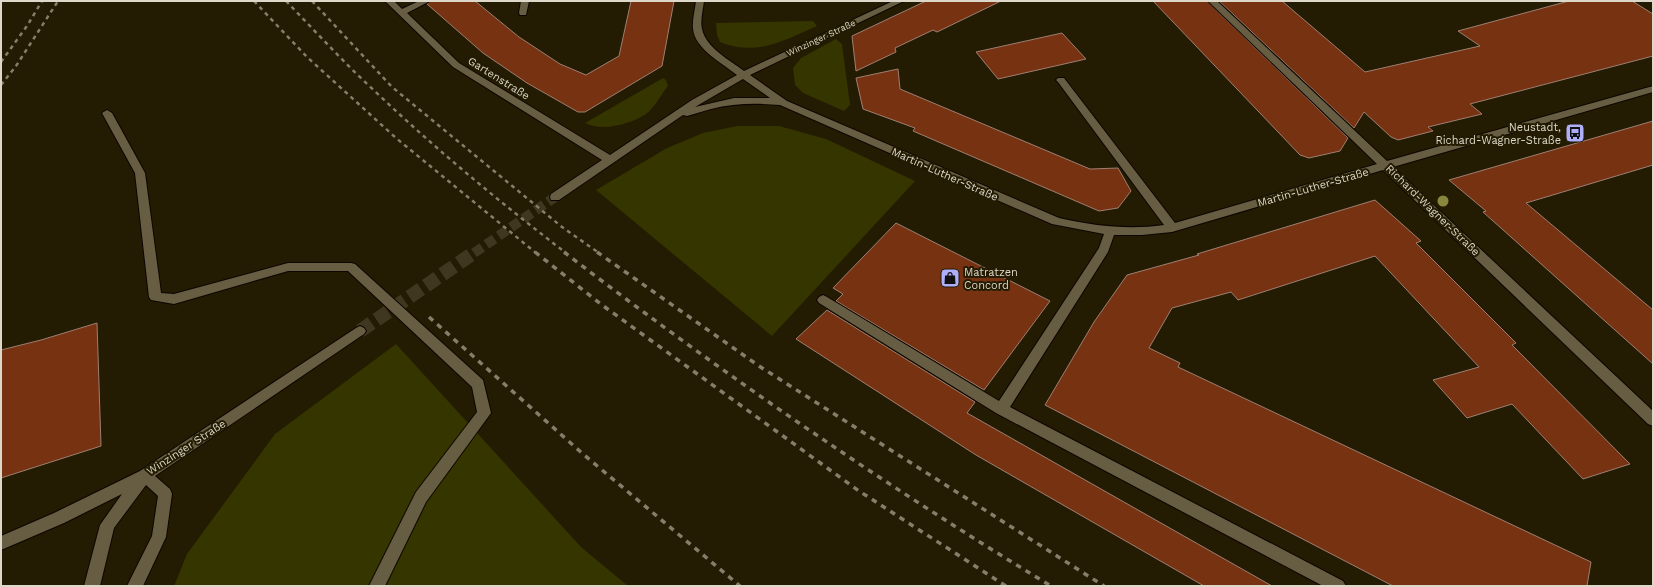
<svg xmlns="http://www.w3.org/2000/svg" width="1654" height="587" font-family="'Work Sans',sans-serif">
<rect width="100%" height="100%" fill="#231b02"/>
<g fill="#353500">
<path d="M813,21L817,26C785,40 756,57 720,42L717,35L716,23Z"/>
<path d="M836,39L842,44L850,105L844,111L803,93L795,85L793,68L801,58Z"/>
<path d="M663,78L666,80L668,86C661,95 654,108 646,114C631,124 602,132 585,123Z"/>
<path d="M737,126H779L826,139L915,181L772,336L596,190L667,148L703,133Z"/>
<path d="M396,344L581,547L628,586H174L187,554L275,434Z"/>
</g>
<g fill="#731" stroke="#9e7f72">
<path d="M431,1H475L519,37L560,64L586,75L619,56L631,1H674L662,66L585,112H578L527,83L483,53L427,4Z"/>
<path d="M926,1H1001L937,32L933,30L895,48L896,52L856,71L852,36Z"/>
<path d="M1153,1H1207L1348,138L1340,151L1309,158L1300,155Z"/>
<path d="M1219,1H1282L1365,72L1480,46L1458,31L1569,1H1632L1653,14V56L1470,104L1482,114L1428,127L1433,131L1398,140L1391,137L1364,112L1354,128Z"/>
<path d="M1062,33L1086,59L998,79L976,52Z"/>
<path d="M898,69L900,89L1090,169L1118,168L1131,191L1118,208L1099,211L913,131L915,128L863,109L856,78Z"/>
<path d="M1653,121V165L1526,203L1653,310V364L1483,212L1486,211L1449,180Z"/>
<path d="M1375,200L1421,241L1416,243L1516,343L1512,345L1630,464L1583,479L1512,404L1467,418L1433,380L1479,367L1375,256L1238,300L1231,292L1172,308L1149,348L1180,363L1178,367L1591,562L1587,586H1393L1045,405L1094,322L1127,275L1199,255L1197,254Z"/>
<path d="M896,223L1050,301L984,390L836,301L843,294L833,288Z"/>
<path d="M827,310L975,402L967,413L1272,586H1204L976,455L796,339Z"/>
<path d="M97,323L101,446L1,478V350L41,340Z"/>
</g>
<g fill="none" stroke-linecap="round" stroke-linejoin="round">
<path stroke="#3f3720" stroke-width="10" stroke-dasharray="10 5" stroke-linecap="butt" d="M474,253L555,197"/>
<path stroke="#3f3720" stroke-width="14" stroke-dasharray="14 6" stroke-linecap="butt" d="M360,331L475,252"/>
<defs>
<g id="minor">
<path d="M385,1H394L402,9L419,1H430L407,13L459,63L610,155L692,100L737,75C722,63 695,49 693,29C692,20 695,10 696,1H704C703,10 700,21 702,29C706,48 730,60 744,71L893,1H904L750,75L787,101L1059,218C1094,226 1128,230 1164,225L1058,82L1056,80L1058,78H1064L1175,223L1377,164L1208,1H1217L1387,161L1653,86V92L1393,167L1653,411V426L1648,424L1383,170L1172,232L1142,235H1114L1108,252L1010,407L1343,581L1346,586H1323L996,413L819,303L817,300L819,297L823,295L827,297L999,401L1099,248L1104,234L1052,224L780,105C757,103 734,103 711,109C703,111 695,114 687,116L683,115L559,200H551L550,197L551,194L602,160L453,67ZM743,79L770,98H734L695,107Z"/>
<path d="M521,1H529L526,15H520L519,13Z"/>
<path d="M107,110L112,113L145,173L161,293L174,294L288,263H351L355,264L483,380L491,413L426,502L385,586H369L416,492L477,412L472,387L348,271H288L174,304L151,300L149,297L135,173L102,113Z"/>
<path d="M360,326L364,328L366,331L364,334L155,476L170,489L172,494L166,537L143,586H127L152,536L158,496L146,485L114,528L100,586H84L100,525L122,494L64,523L1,550V536L54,513L140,471L356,328Z"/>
</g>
</defs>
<use href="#minor" stroke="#0d0600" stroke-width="2"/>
<use href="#minor" fill="#675d42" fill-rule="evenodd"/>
<g stroke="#847e6a" stroke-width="2.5" stroke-dasharray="4 4" stroke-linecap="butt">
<path d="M254,1L307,57L396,138L536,253"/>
<path d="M286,1C317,33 347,66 380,96C439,152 501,203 566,253"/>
<path d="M312,1L392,87L562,227L599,253"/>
<path d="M1,62L27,26L42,1"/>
<path d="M1,85L16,66L58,1"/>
</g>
<g stroke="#847e6a" stroke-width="3.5" stroke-dasharray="5.5 5.5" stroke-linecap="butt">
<path d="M535,252L602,305L859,491L1006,586"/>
<path d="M564,252C720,372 883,484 1051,586"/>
<path d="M597,252L759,366L1104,586"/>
<path d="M429,317L583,454L740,586"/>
</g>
</g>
<circle fill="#89873e" cx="1443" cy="201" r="5.5"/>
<defs>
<symbol id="bus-square" viewBox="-11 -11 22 22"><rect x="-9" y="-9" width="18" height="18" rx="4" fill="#afaefa" stroke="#231b02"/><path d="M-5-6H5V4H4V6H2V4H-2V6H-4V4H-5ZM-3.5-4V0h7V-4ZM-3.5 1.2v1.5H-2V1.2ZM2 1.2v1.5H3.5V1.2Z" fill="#111"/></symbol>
<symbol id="shop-square" viewBox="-11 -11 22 22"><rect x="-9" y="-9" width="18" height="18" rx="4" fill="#afaefa" stroke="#231b02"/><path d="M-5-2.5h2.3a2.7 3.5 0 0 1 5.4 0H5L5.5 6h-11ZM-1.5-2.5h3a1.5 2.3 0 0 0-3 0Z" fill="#111"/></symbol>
</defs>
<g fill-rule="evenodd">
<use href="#bus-square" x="1564" y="122" width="22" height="22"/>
<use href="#shop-square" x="939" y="267" width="22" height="22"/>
</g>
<g text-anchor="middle" stroke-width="4" stroke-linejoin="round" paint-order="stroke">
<g font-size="9" fill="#ddd8c9" stroke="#231b02">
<text transform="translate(821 38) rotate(-25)" y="3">Winzinger Straße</text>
</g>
<g font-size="11" fill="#ddd8c9" stroke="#231b02">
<text transform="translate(499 78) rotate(32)" y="4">Gartenstraße</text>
<text transform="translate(945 174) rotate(24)" y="4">Martin-Luther-Straße</text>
<text transform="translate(1313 187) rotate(-16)" y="4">Martin-Luther-Straße</text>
<text transform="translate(1433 210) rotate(44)" y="4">Richard-Wagner-Straße</text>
<text transform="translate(186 447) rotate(-33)" y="4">Winzinger Straße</text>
</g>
<g font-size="11" fill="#ddd8c9" stroke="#231b02" text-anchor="end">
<text x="1561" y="131">Neustadt,<tspan x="1561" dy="13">Richard-Wagner-Straße</tspan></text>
<text x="964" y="276" text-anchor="start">Matratzen<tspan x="964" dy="13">Concord</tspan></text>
</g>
</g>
<rect width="1654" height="587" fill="none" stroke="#ddd8c9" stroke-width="4"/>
</svg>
